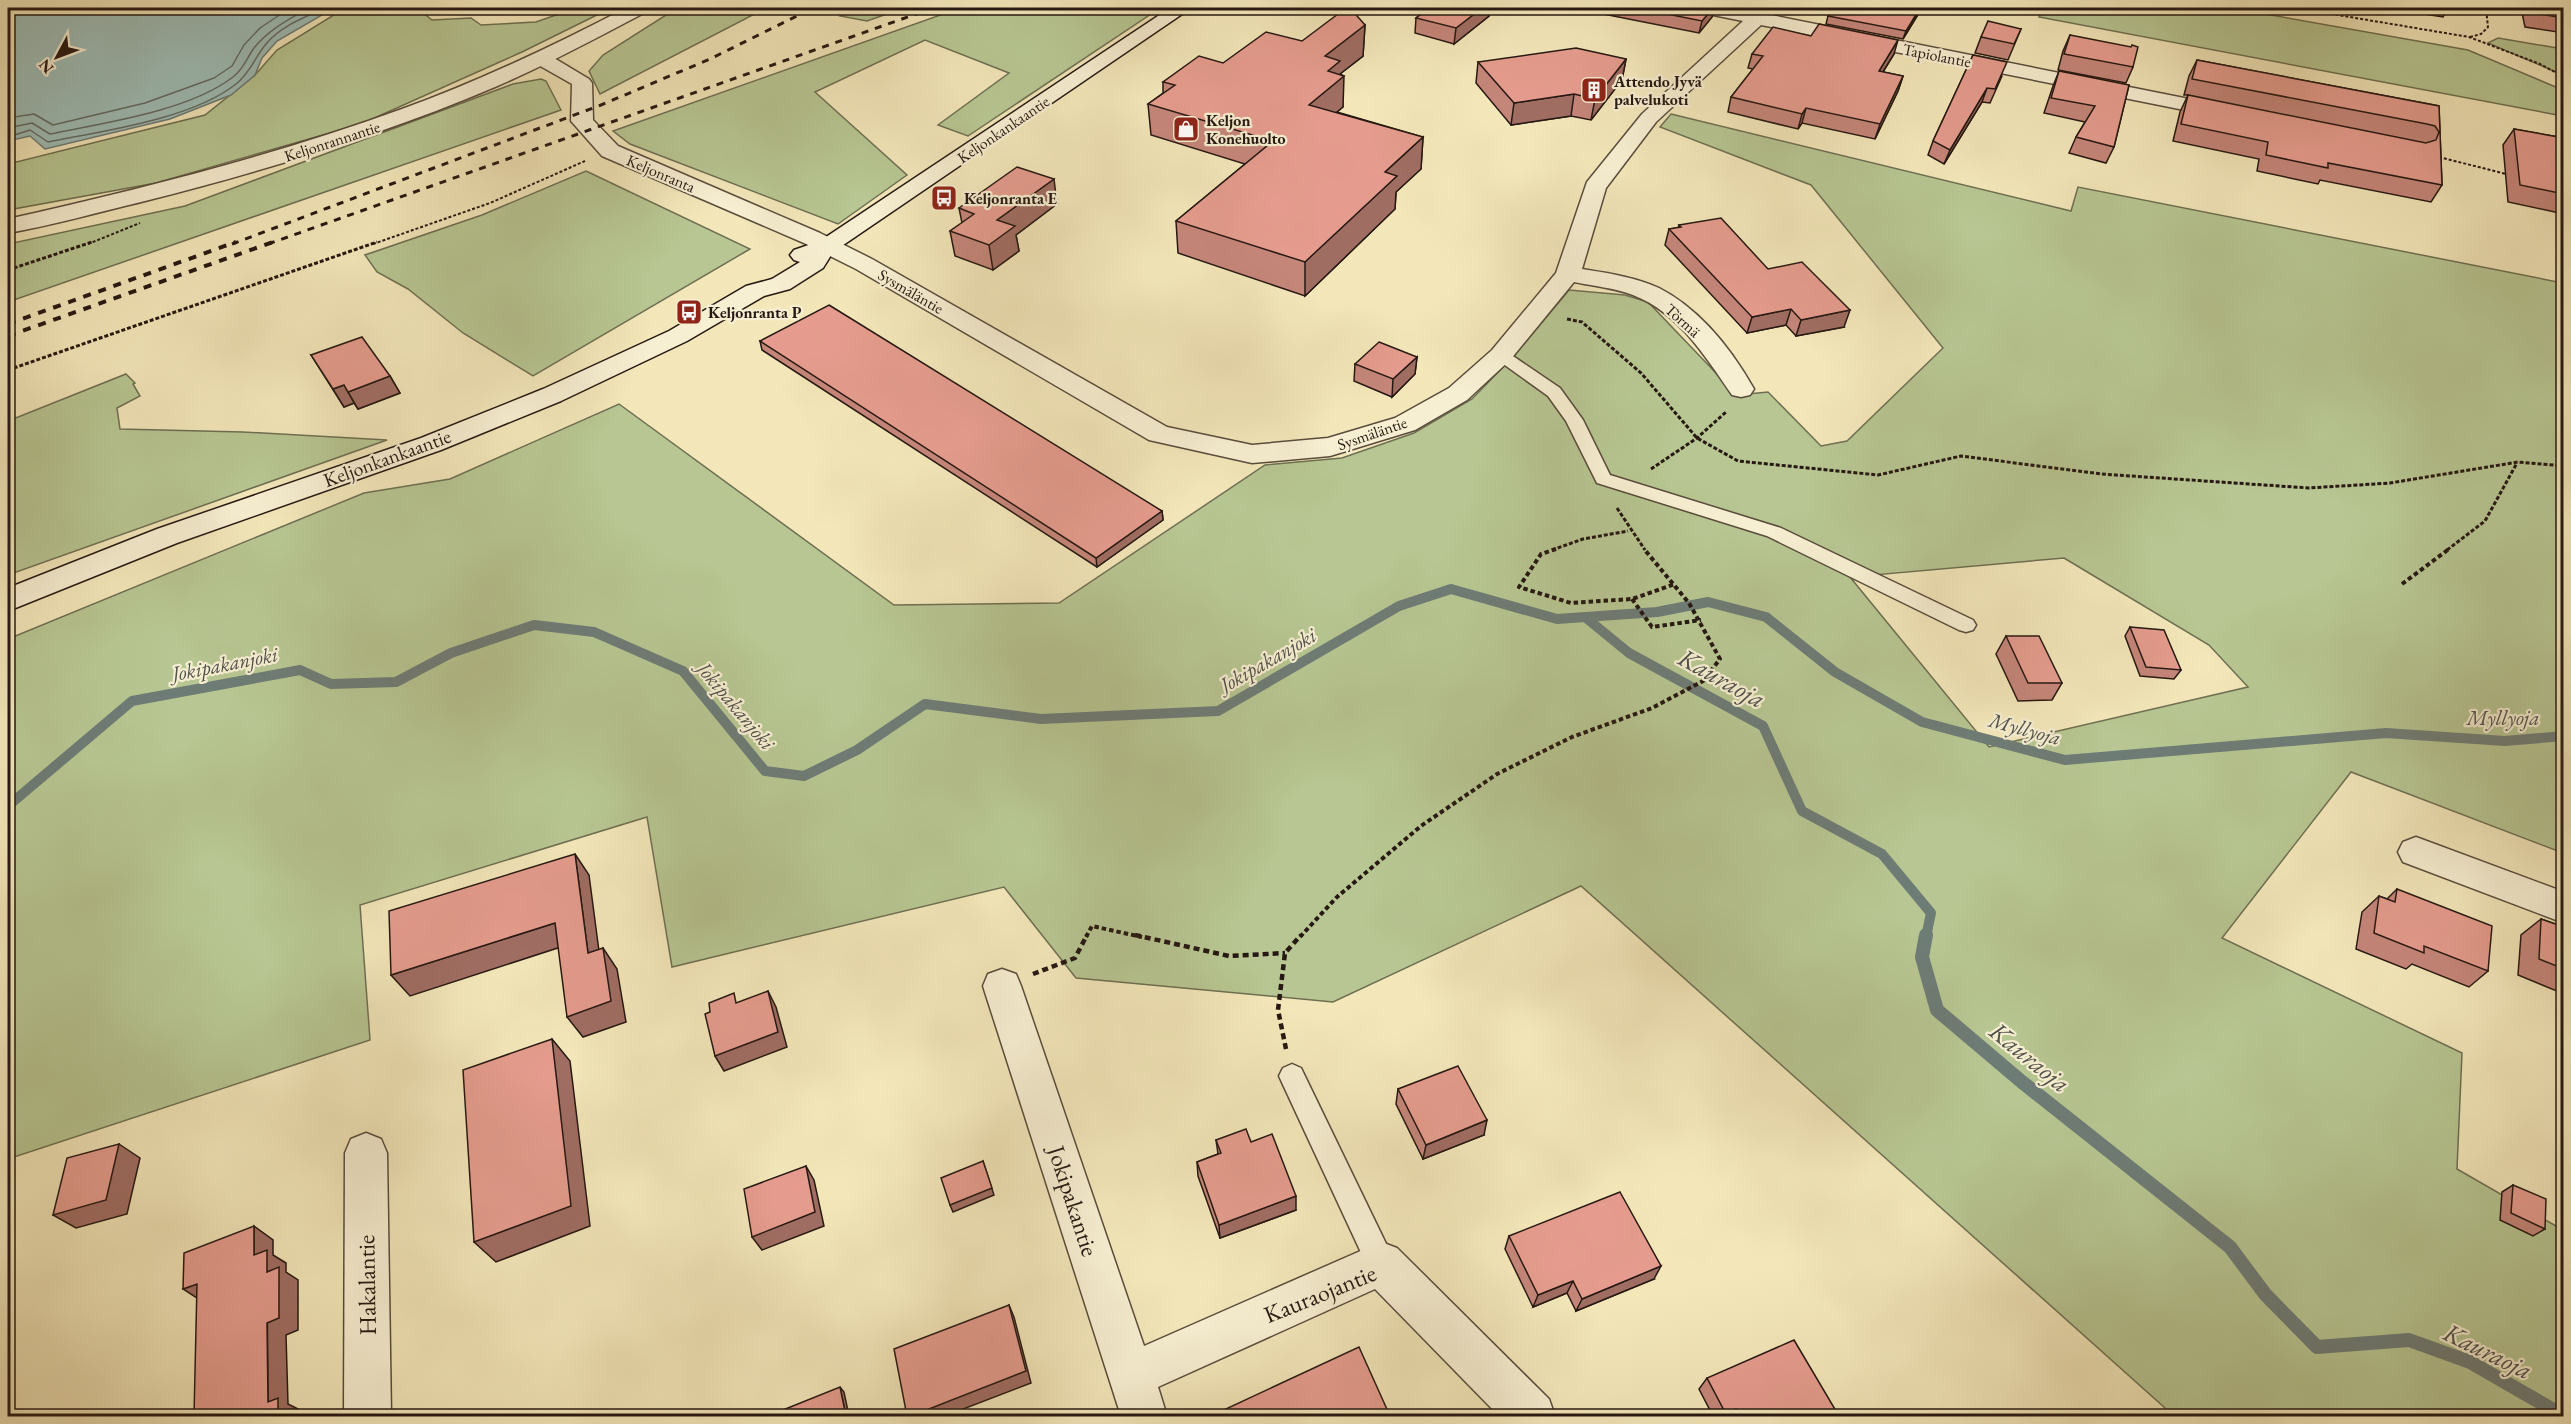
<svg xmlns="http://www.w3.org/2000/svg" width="2571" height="1424" font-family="'EB Garamond',serif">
<rect width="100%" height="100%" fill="#f3e7ba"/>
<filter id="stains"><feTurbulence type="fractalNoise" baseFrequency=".00333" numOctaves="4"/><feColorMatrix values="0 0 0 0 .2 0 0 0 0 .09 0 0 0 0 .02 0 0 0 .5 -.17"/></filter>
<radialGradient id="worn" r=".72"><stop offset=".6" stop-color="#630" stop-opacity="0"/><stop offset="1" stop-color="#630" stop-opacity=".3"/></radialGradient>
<g fill="#b7c692" stroke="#6e6f52" stroke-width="1.5" fill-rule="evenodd">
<path d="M345,8H417L432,20L471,18L481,25L536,22L576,8H611L522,52L361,124L156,183L8,210V164L205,115L255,75L277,50Z"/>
<path d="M677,8H766L600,94L589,71L603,55Z"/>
<path d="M854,8H904L867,21L840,16Z"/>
<path d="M960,8H1160L968,136L938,125L1009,73L925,40L815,92L907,175L838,224L630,144L613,131Z"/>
<path d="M2043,8H2231L2468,50L2563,90V116L2039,17Z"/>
<path d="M2498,38L2563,49V75L2488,43Z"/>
<path d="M541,79L546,81L561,110L8,302V244L185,206L513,84Z"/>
<path d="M1671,114L2071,211L2078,187L2563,283V853L2351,772L2222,938L2462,1053L2457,1169L2563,1230V1416H2174L1581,886L1333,1002L1076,978L1004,887L672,967L647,817L360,905L370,1040L8,1159V639L364,493L450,479L619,404L894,605L1059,603L1265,465L1342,458L1414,433L1472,399L1514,356L1569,290L1625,295L1648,302L1737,395L1768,392L1821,446L1847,441L1943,348L1811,185L1660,127ZM2064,558L2209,645L2248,687L1989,747L1850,577Z"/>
<path d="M586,171L750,249L533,376L463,333L408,289L377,272L365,255L482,215Z"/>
<path d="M126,374L135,383L133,384L140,396L117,408L120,429L243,432L387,440L8,575V421Z"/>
</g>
<path fill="#9ebeb8" stroke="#6e7c76" stroke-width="1.5" d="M8,8H334L277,41L262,58L255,75L231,95L170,119L45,149L30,136L12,140L13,156L8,158Z"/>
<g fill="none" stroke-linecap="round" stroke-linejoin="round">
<g stroke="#626b65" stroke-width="1.5">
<path d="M8,118L34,114L53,125L145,103L214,78L232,66L244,45L260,28L290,8"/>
<path d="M8,128L32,123L50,134C104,123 189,111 233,77C244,69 246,59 254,48C268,30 289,19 309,8"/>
<path d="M8,137L30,130L48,142C103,131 192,119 236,84C250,73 255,57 266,44C281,26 305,17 325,8"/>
</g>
<g stroke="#6e7c76" stroke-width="10">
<path d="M1585,617L1629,653L1763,726L1802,811L1882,854L1931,913L1926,937"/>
<path d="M8,806L132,701L300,670L331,684L396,682L451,653L534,625L594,632L683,671L765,771L804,776L857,750L925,704L1041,719L1218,711L1399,606L1451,589L1557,619L1657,612L1708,602L1766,617L1835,672L1922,722L2065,760L2386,733L2505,741L2564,736"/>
</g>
<path stroke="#6e7c76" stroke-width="14" d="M1926,935L1922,957L1937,1010L2022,1082L2230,1247L2265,1294L2317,1347L2409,1340L2470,1362L2564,1416"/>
<defs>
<g id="service">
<path d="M1501,350L1507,352L1560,388L1583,420L1610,475L1781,528L1973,620L1976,625L1973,630L1966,632L1959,630L1767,536L1597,483L1566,421L1548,396L1495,358L1493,355L1495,352Z"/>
<path d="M1292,1064L1301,1068L1391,1254L1395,1264L1391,1274L1381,1278L1371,1274L1279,1076L1283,1068Z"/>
</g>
<g id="minor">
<path d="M1696,8H1731L1753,12L1758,8H1777L1771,15L2229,107L2236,109L2239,113L2236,117L2229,119L1761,25L1656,122L1606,188L1582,269C1607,273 1635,277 1659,288C1700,309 1732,350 1754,389L1750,395L1741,397L1732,395C1705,356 1679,313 1633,295C1614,288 1594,286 1574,282L1510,360L1467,400L1415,430L1330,456L1252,463L1149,440L856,269L804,243L602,156L571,121L572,84L535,63L532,59L535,55H549L589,79L592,83L593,120L618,146L820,233L872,259L1167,427L1252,445L1328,438L1395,418L1449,388L1492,350L1556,273L1587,182L1642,114L1743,21L1698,12Z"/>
<path d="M2416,837L2564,892V923L2403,862L2398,852L2403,842Z"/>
<path d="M1002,969L1016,974L1021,986L1144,1346L1381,1242L1397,1248L1549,1399L1555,1416H1499L1375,1289L1158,1387L1167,1416H1121L983,986L988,974Z"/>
<path d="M366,1133L381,1139L387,1153L391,1416H344L345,1153L351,1139Z"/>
</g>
<path id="tertiary" d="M626,8H648L646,12C596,38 547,65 495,87C382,135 264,171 145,201C99,212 54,225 8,233V219C141,189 273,156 402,109C479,81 553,46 626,8Z"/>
<path id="secondary" d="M1170,8H1191L833,252L823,268L790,289L764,296L687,341L561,401L441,450L177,543L8,611V588L157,529L421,438L543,389L669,331L746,286L772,279L800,262L794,260L790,255L794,250L820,241Z"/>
</defs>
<use href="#service" stroke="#594c3c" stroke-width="3"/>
<use href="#minor" stroke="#594c3c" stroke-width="3"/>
<use href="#tertiary" stroke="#594c3c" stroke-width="3"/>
<use href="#secondary" stroke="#261812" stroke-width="3"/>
<g stroke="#261812" stroke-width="2" stroke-dasharray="3 2" stroke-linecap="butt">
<path d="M2296,8L2469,37L2540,64L2564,77"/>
<path d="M2470,37L2481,34L2488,27L2486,8"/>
<path d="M2439,157L2510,175"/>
<path d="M88,244L140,223"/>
<path d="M373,244L490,203L585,161"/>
</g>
<g stroke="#261812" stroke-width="3" stroke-dasharray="4 2" stroke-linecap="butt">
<path d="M8,270L92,242"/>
<path d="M1567,319L1582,322L1641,373L1697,438L1738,461L1878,475L1961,456L2101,474L2309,488L2390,483L2518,462L2564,466"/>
<path d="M8,370L377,242"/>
<path d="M1651,469L1697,438L1726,412"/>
<path d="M1617,508L1645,550"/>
<path d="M1552,550L1583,539L1628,531"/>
<path d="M2447,550L2485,521L2517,463"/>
</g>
<g stroke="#261812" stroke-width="4" stroke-dasharray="4.5 3" stroke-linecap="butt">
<path d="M1556,549L1541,554L1519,587L1571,603L1632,599L1675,584"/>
<path d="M2402,584L2449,549"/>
<path d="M1632,599L1652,627L1701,620"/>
<path d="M1086,937L1092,926L1142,937"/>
<path d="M1300,937L1337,897L1421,826L1497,774L1572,737L1652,708L1703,681L1720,659L1689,603L1644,549"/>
</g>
<g stroke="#261812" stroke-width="4.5" stroke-dasharray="6 4" stroke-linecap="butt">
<path d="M1135,935L1229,956L1285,953"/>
<path d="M1033,974L1075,958L1087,935"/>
<path d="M1286,1049L1278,1010L1285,953L1301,935"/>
</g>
<use href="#service" fill="#f7efd2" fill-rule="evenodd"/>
<use href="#minor" fill="#f7efd2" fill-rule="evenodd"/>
<use href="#tertiary" fill="#f7efd2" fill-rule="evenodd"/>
<use href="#secondary" fill="#f7efd2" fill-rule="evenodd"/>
<g stroke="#261812" stroke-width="3" stroke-dasharray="7 7" stroke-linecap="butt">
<path d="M232,244L601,105L710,59L813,8"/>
<path d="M268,244L933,8"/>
</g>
<g stroke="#261812" stroke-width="4" stroke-dasharray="8 8" stroke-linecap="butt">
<path d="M8,324L236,242"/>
<path d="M8,336L273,242"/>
</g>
</g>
<g fill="#c5867a" stroke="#261812" stroke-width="1.5">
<path d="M476,8H500L488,12Z"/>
<path d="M1430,8H1490L1489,16L1454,44L1415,33L1416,18Z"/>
<path d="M1573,8H1714L1712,17L1699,33Z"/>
<path d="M1882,8H1921L1919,13L1903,39L1826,24L1828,16L1878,13Z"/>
<path d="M2404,8H2449L2443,17L2405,11Z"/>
<path d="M2521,8H2564V33L2525,27Z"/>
<path d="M1365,25L1363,56L1340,74L1343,107L1337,112L1423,137L1421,169L1396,192L1395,209L1305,296L1178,253L1176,221L1245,164L1151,135L1148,104L1163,93V82L1223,63Z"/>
<path d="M2021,29L2008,60L1975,53L1981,37Z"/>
<path d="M2070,35L2133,67L2126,83L2058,70L2063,51Z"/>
<path d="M1752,54H1894L1883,72L1903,76L1898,91L1875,139L1802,123L1798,129L1728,112L1731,97L1753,69L1748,68Z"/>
<path d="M1973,55L2002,76L1990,103L1982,102L1944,164L1928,155L1933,141Z"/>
<path d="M1626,59L1622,80L1591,120L1571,116L1511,125L1476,83L1478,62Z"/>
<path d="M2197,60L2439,106L2442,185L2431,202L2320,180L2318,184L2257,171L2259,159L2173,141L2180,112L2188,95H2184L2189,76Z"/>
<path d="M2059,71L2129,85L2114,147L2106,163L2069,153L2076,137L2085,122L2044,113L2053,86Z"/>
<path d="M2514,129L2564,138V214L2508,202L2503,145Z"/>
<path d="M1057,204L1016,235L1019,251L993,270L955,256L950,231L962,223L959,208Z"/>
<path d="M1679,225L1768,269L1844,327L1796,336L1786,325L1747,333L1665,245L1669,229L1678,228Z"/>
<path d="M760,341L1162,511L1163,520L1097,567L762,350Z"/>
<path d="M311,355L390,376L400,393L358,409L354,403L344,407Z"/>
<path d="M1417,357L1415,374L1392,397L1354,381L1355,364Z"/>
<path d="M2130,627L2181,670L2174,679L2140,676L2125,636Z"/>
<path d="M2006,636L2062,683L2052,700L2018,701L1996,654Z"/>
<path d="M2397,889L2488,971L2469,987L2412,964L2406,969L2356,949L2362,912L2379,896L2387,899Z"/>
<path d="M2541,919L2564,927V994L2518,975L2521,935Z"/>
<path d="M1398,1089L1484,1135L1423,1159L1396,1104Z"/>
<path d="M1216,1140L1251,1142L1296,1210L1220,1238L1198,1176L1197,1162L1218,1154Z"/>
<path d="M2513,1185L2545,1229L2533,1236L2500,1220L2502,1192Z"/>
<path d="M1509,1236L1654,1279L1576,1311L1567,1293L1533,1307L1505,1249Z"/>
<path d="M1707,1378L1839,1416H1713L1699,1389Z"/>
</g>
<g fill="#a06d63" stroke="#261812" stroke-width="1.5">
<path d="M486,8H500L488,12Z"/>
<path d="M1482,8H1490L1489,16L1454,44L1456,28Z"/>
<path d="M1713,8H1714L1712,17L1699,33L1702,21Z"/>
<path d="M1920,8L1919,13L1903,39L1906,31Z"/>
<path d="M1365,25L1363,56L1340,74L1344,76L1343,107L1308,136L1309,105L1325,56Z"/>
<path d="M1898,40L1894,54L1874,86L1879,71Z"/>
<path d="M1626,59L1622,80L1591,120L1595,99Z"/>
<path d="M1903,76L1898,91L1875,139L1880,124Z"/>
<path d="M1987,88L1982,102L1944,164L1950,150Z"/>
<path d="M1574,94L1571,116L1511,125L1514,103Z"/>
<path d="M1806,108L1802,123L1798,129L1802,114Z"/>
<path d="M1423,137L1421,169L1396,192L1395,209L1305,296V262L1385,172Z"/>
<path d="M1054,179L1057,204L1016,235L1019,251L993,270L989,245L997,220Z"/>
<path d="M1791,309L1786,325L1747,333L1752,317Z"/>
<path d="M1850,310L1844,327L1796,336L1801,320Z"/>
<path d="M1417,357L1415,374L1392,397L1393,379Z"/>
<path d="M390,376L400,393L358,409L348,392Z"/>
<path d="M344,385L354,403L344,407L333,389Z"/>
<path d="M1162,511L1163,520L1097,567L1096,558Z"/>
<path d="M575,854L589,875L602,974L588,953Z"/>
<path d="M555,923L570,944L410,996L391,975Z"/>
<path d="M603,948L617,969L626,1022L583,1037L567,1017Z"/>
<path d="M768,991L776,1007L787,1047L724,1071L715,1056Z"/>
<path d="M552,1039L570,1061L590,1226L496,1262L474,1242Z"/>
<path d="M1487,1120L1484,1135L1423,1159L1426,1145Z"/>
<path d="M119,1144L140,1158L127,1214L76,1228L53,1215Z"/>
<path d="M983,1161L994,1195L953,1212L950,1205Z"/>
<path d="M806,1166L814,1180L824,1226L762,1250L752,1237Z"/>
<path d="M1296,1196V1210L1220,1238L1219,1225Z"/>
<path d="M254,1226L273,1240V1255L286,1263V1272L298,1280V1330L286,1335L288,1404L298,1409V1416H278L268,1402L267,1272L254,1255Z"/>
<path d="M1661,1266L1654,1279L1576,1311L1582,1299Z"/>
<path d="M1573,1281L1567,1293L1533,1307L1538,1295Z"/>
<path d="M197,1284L203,1302L183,1289Z"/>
<path d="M1009,1305L1014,1317L1031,1383L945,1416H911Z"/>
<path d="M840,1387L844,1392L849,1416H846Z"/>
<path d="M1736,1409L1729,1416H1724L1726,1414Z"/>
</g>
<g fill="#e59c8e" stroke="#261812" stroke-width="1.5">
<path d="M1346,8H1350L1365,25L1325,56L1340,61L1328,71L1344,76L1309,105L1423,137L1385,172L1397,176L1305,262L1176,221L1273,141L1148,104L1175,85L1163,82L1199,56L1223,63L1266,32L1302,41Z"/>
<path d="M1430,8H1482L1456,28L1416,18Z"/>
<path d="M1637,8H1713L1702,21Z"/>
<path d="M1834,8H1849L1878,13L1882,8H1920L1906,31L1828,16Z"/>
<path d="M2532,8H2564V18L2534,13Z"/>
<path d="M1988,21L2021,29L2014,44L1981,37Z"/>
<path d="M1819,24L1898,40L1879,71L1903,76L1880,124L1806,108L1802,114L1731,97L1763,56L1752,54L1773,27L1811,36Z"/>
<path d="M2070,35L2131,47L2132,45L2138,47L2133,67L2064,54Z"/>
<path d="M1576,48L1626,59L1595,99L1574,94L1514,103L1478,62Z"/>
<path d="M1973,55L2007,62L1995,89L1987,88L1950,150L1933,141Z"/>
<path d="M2197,60L2439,106L2442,185L2328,163V168L2266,155L2268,142L2181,124L2188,95L2426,143L2436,140L2439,132L2435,126L2427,124L2192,79Z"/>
<path d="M2059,71L2129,85L2114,147L2076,137L2095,106L2051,98Z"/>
<path d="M2514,129L2564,138V194L2520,185Z"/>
<path d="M1017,167L1054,179L997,220L1015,226L989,245L950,231L974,214L959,208Z"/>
<path d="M1721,218L1768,269L1802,262L1850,310L1801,320L1791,309L1752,317L1669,229L1681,227L1679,225Z"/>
<path d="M829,305L1162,511L1096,558L760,341Z"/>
<path d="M362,337L390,376L348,392L344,385L333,389L311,355Z"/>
<path d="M1379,342L1417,357L1393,379L1355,364Z"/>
<path d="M2130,627L2164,630L2181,670L2146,667Z"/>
<path d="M2006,636H2039L2062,683H2028Z"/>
<path d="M575,854L588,953L603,948L611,1001L567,1017L555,923L391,975L389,911Z"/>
<path d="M2397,889L2492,926L2488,971L2424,946V953L2374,933L2379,896L2395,902Z"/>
<path d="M2541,919L2564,927V969L2539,959Z"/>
<path d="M768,991L778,1032L715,1056L705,1014L710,1012L709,1003L734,993L736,1003Z"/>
<path d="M552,1039L571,1206L474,1242L463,1070Z"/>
<path d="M1458,1066L1487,1120L1426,1145L1398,1089Z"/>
<path d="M1246,1129L1251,1142L1272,1134L1296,1196L1219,1225L1197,1162L1221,1153L1216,1140Z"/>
<path d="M119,1144L106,1200L53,1215L67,1158Z"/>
<path d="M983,1161L992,1188L950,1205L941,1178Z"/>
<path d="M806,1166L815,1212L752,1237L744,1189Z"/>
<path d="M2513,1185L2546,1199L2545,1229L2511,1213Z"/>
<path d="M1620,1192L1661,1266L1582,1299L1573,1281L1538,1295L1509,1236Z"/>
<path d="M254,1226V1255L267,1250V1272L279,1267V1318L267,1323L268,1402L278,1398V1416H194L197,1284L183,1289L184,1253Z"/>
<path d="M1009,1305L1026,1371L911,1416H907L894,1349Z"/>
<path d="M1794,1340L1839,1416H1740L1736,1409L1726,1414L1707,1378Z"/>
<path d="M1359,1347L1390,1416H1213V1415Z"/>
<path d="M840,1387L846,1416H768Z"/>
</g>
<defs>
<symbol id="building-square" viewBox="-11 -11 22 22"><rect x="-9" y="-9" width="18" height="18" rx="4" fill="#8f2418" stroke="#f7efd2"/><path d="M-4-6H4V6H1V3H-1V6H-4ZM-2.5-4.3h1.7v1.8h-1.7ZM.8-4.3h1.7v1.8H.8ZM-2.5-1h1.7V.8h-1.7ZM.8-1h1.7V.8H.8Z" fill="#fff"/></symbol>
<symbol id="shop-square" viewBox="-11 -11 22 22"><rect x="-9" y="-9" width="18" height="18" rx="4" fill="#8f2418" stroke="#f7efd2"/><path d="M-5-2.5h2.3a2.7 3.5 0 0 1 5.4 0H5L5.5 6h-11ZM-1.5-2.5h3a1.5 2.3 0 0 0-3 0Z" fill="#fff"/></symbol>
<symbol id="bus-square" viewBox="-11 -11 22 22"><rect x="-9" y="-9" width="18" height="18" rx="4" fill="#8f2418" stroke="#f7efd2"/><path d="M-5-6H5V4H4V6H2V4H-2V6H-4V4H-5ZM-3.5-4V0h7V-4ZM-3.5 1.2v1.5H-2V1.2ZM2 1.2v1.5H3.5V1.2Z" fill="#fff"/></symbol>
</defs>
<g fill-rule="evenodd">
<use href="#building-square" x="1579" y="75" width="30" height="30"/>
<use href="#shop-square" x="1171" y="114" width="30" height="30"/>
<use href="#bus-square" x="929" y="183" width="30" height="30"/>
<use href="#bus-square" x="674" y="297" width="30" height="30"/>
</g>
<g text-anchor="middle" stroke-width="4.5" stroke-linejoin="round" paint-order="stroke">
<g font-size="16" fill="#261812" stroke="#f7efd2">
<text transform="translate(1937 55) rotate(11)" y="6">Tapiolantie</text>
<text transform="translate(1003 129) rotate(-34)" y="6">Keljonkankaantie</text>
<text transform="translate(332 141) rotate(-18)" y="6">Keljonrannantie</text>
<text transform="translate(661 173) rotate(23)" y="6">Keljonranta</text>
<text transform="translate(911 291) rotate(30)" y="6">Sysmäläntie</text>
<text transform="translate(1683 320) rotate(42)" y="6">Törmä</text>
<text transform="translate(1372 433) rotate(-19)" y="6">Sysmäläntie</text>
</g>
<g font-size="16" font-weight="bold" fill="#261812" stroke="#f7efd2" text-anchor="start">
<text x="1614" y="87">Attendo Jyvä<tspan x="1614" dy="18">palvelukoti</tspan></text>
<text x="1206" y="126">Keljon<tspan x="1206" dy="18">Konehuolto</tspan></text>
<text x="964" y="204">Keljonranta E</text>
<text x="708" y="318">Keljonranta P</text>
</g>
<g font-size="20" fill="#261812" stroke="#f7efd2">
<text transform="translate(387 458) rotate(-20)" y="7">Keljonkankaantie</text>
</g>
<g font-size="21" font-style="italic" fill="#50524c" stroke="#f7efd2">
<text transform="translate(1268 660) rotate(-30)" y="7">Jokipakanjoki</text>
<text transform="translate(225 664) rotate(-11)" y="7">Jokipakanjoki</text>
<text transform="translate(736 706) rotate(50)" y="7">Jokipakanjoki</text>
<text x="2503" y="725">Myllyoja</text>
<text transform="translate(2025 729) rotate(15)" y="7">Myllyoja</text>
</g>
<g font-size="24" fill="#261812" stroke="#f7efd2">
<text transform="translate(1073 1201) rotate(72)" y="8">Jokipakantie</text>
<text transform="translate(367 1285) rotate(-91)" y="8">Hakalantie</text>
<text transform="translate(1320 1294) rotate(-22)" y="8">Kauraojantie</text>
</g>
<g font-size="26" font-style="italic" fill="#50524c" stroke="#f7efd2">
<text transform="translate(1722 678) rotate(29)" y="9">Kauraoja</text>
<text transform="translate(2030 1057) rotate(39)" y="9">Kauraoja</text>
<text transform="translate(2488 1351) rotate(26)" y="9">Kauraoja</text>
</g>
</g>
<rect width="2571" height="1424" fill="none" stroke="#f3e7ba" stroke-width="30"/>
<rect x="9" y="9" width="2553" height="1406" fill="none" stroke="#261812" stroke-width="3"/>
<rect x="15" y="15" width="2541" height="1394" fill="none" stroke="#261812" stroke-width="1.5"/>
<g transform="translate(57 57) rotate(229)" stroke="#f7efd2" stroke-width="4.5" paint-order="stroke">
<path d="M0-4.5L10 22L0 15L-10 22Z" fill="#261812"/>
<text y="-9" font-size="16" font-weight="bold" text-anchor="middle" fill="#261812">N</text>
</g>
<rect width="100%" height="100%" filter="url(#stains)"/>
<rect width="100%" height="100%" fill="url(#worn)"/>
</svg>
